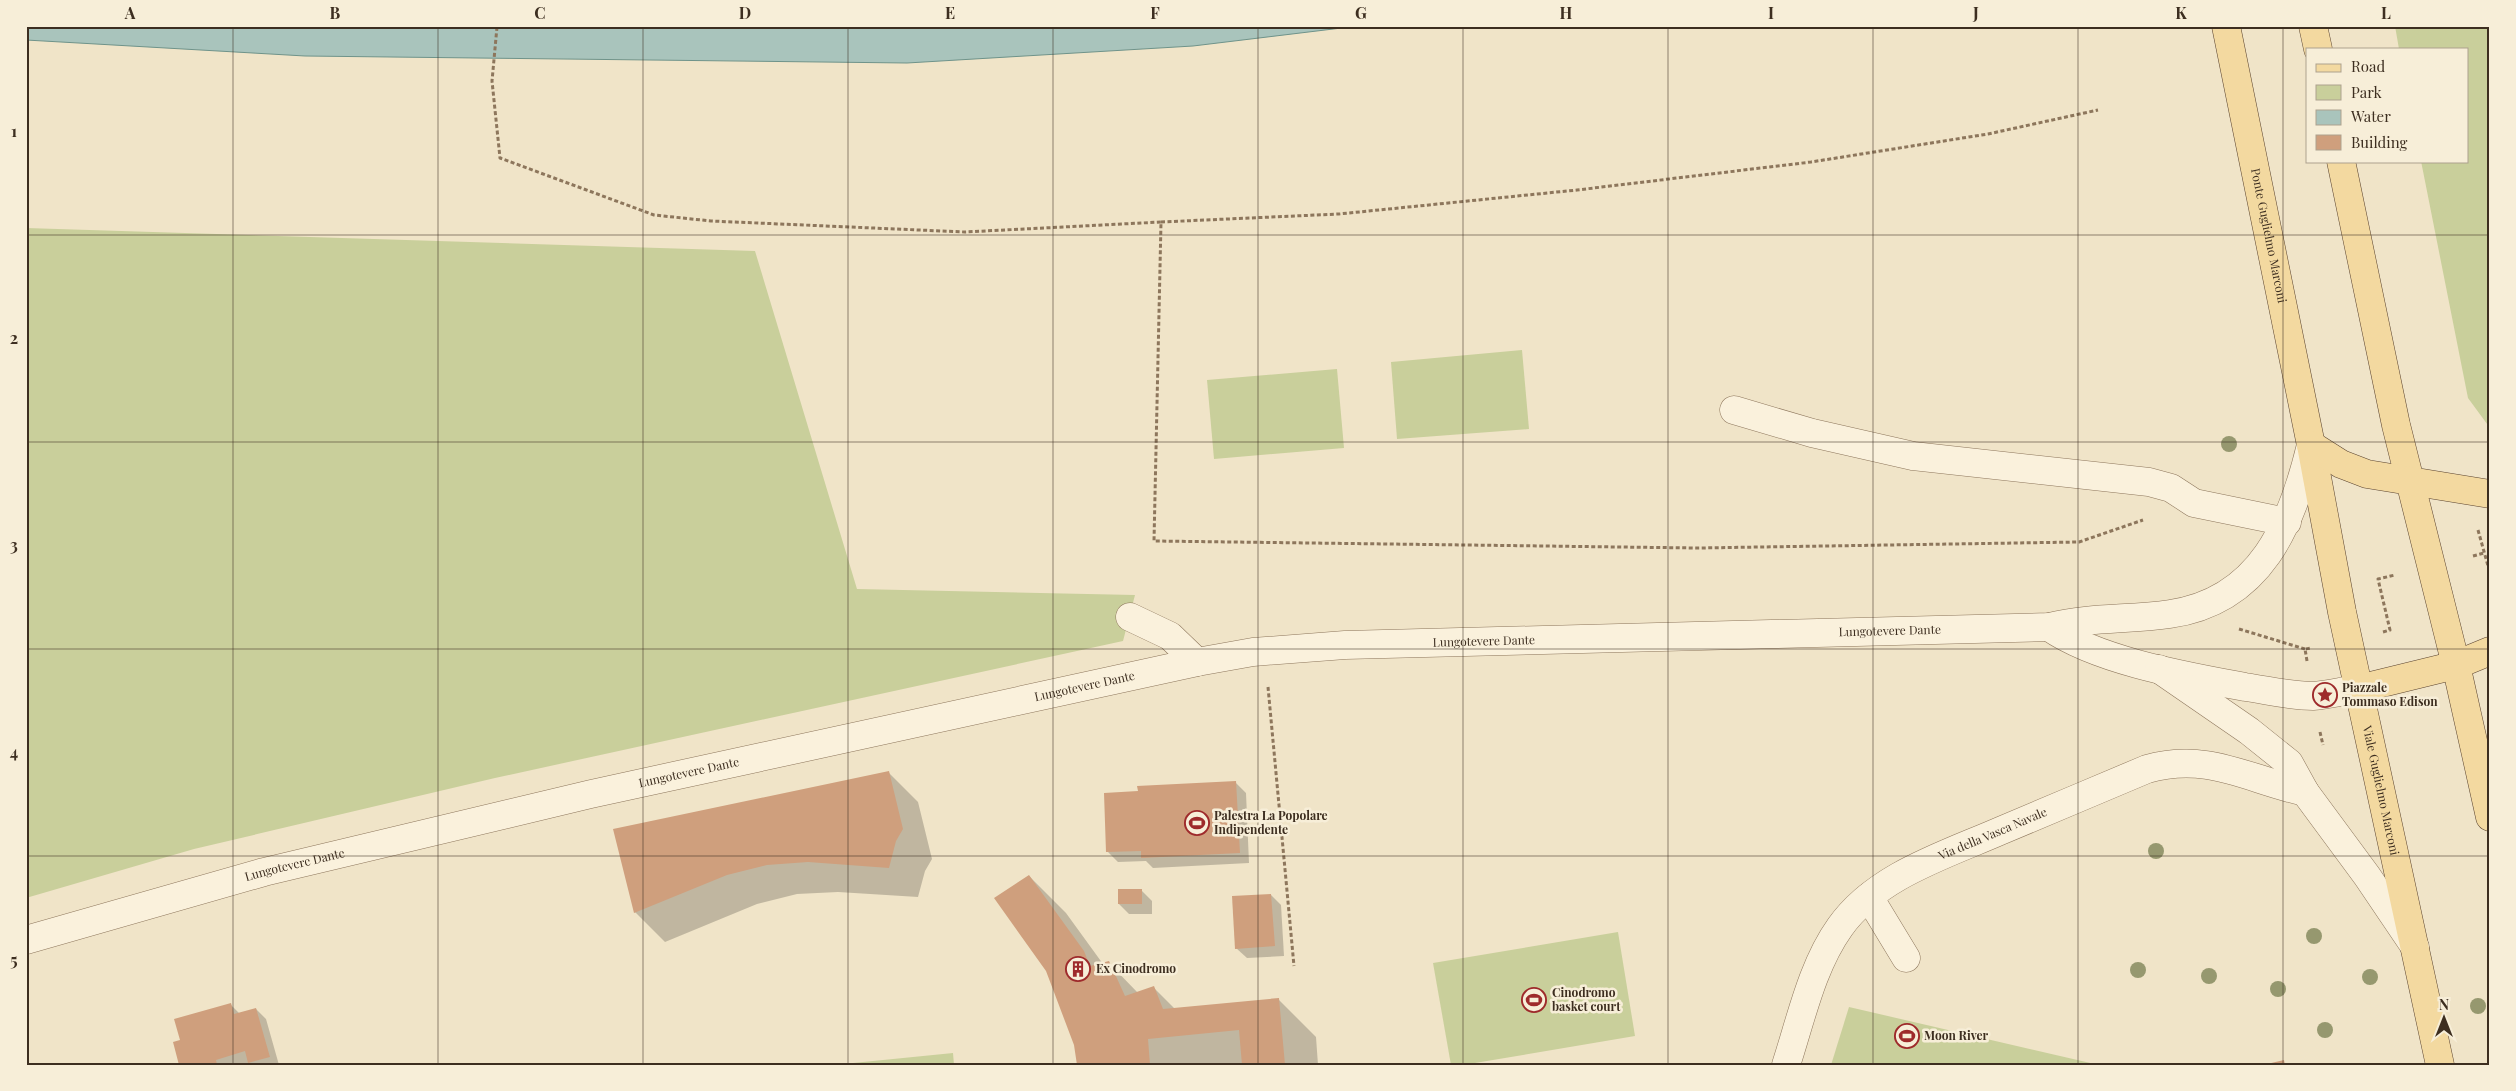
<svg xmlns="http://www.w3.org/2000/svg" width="2516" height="1091" font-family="'Playfair Display',serif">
<rect width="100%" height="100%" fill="#f0e4c8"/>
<g fill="#c9cf9b">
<path d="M2395,26H2490V428L2468,398L2421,161H2467V49H2399Z"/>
<path d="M26,228L755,251L857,589L1135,595L1123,641L495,778L194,849L26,898Z"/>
<path d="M1522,350L1529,429L1397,439L1391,362Z"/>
<path d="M1337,369L1344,448L1214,459L1207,380Z"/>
<path d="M1618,932L1635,1036L1463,1065H1451L1433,963Z"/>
<path d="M1849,1007L2099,1065H1831Z"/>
<path d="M953,1053L954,1065H833Z"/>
</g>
<path fill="#a9c4bc" stroke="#6f938a" d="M26,26H1358L1193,46L907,63L305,56L26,40Z"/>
<g fill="#0003">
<path d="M888,772L918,802L932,859L925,871L918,897L838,892L797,894L757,904L665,942L635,912Z"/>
<path d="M1235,782L1246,793L1249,863L1153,868L1146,861L1118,862L1108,852Z"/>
<path d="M1029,876L1066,913L1103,964L1109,963L1138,993L1154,988L1175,1009L1279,1000L1316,1037L1318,1065H1079L1076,1044Z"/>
<path d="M1142,891L1152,901V914H1129L1119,904Z"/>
<path d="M1271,895L1281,905L1284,956L1247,958L1236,948Z"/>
<path d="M230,1004L240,1014L256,1009L266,1019L279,1065H252L250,1063L243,1065H181L182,1041Z"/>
</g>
<g fill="#cf9f7d">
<path d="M889,771L903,829L896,841L889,868L808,862L767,865L727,875L634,913L613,829Z"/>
<path d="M1236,781L1240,853L1141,858V851L1106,852L1104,793L1138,791L1137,786Z"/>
<path d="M1029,875L1084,951L1090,966L1109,961L1125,996L1154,986L1163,1009L1279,998L1285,1065H1242L1239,1030L1148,1039L1150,1065H1077L1074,1045L1046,971L994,898Z"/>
<rect x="1118" y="889" width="24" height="15"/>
<path d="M1271,894L1275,946L1235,949L1232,896Z"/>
<path d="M231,1003L234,1014L256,1008L270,1057L248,1063L245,1051L216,1060L217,1065H179L173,1042L180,1040L174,1019Z"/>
<path d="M2284,1060L2285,1065H2267V1064Z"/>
</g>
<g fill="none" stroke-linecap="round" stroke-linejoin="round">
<defs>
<g id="minor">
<path d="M1734,410L1812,433L1913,456L2149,482L2171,488L2194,503L2287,522"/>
<path d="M1130,617L1170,636L1197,662"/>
<path d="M2049,627C2098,661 2186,676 2245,687C2267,690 2290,696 2313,696C2328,695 2343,691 2358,689"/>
<path d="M2159,669L2249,731L2289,763L2305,792L2367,876L2415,947"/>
<path d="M1869,897L1906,958"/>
<path id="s1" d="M26,940L264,872L591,794L1197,662L1253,652L1345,645L2049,627C2091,617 2128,620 2170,614C2261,601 2292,524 2311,445"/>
<path id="s2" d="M1786,1065C1801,1019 1812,966 1840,927C1876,876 1945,855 2000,831C2049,810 2098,790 2147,769C2209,752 2247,779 2305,792"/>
</g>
<g id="major">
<path id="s3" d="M2226,26L2311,445L2342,612L2440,1065"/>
<path d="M2313,26L2318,49"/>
<path d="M2341,161L2396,425L2456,665L2490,817"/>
<path d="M2311,445L2341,464L2367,474L2490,494"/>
<path d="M2358,689L2456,665L2490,651"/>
</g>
</defs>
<use href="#minor" stroke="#8d765c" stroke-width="29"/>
<use href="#major" stroke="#5b4430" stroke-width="29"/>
<g stroke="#8d765c" stroke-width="3" stroke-dasharray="4 2.5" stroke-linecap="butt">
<path d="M497,27L492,81L500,158L654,215L711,221L965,232L1161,222L1154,541L1698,548L2079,542L2143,520"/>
<path d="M1161,222L1339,214L1577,190L1811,162L1988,134L2098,110"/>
<path d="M2478,530L2490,573"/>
<path d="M2473,556L2484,553"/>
<path d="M2239,629L2305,649"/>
<path d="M2383,632L2390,630L2378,579L2395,575"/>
<path d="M2307,661L2305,649L2312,648"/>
<path d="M1268,687L1294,966"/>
<path d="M2320,732L2323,745"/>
</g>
<use href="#minor" stroke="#faf1dc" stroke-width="28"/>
<use href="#major" stroke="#f3d9a0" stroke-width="28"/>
</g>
<g fill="#96986f">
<circle cx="2229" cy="444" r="8"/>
<circle cx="2156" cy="851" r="8"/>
<circle cx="2314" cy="936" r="8"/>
<circle cx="2138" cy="970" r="8"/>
<circle cx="2209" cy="976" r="8"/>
<circle cx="2370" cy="977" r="8"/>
<circle cx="2278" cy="989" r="8"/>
<circle cx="2478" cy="1006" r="8"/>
<circle cx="2325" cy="1030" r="8"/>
</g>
<path fill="none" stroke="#3d2e20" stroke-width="1" stroke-opacity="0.55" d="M233,26V1065M438,26V1065M643,26V1065M848,26V1065M1053,26V1065M1258,26V1065M1463,26V1065M1668,26V1065M1873,26V1065M2078,26V1065M2283,26V1065M26,235H2490M26,442H2490M26,649H2490M26,856H2490"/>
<defs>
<symbol id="sight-ring" viewBox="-11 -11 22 22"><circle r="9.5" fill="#f7eed8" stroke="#9e2a2b" stroke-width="1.5"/><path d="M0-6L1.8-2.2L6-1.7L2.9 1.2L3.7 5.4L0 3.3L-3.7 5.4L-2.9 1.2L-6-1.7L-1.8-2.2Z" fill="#9e2a2b"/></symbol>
<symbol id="stadium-ring" viewBox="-11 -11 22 22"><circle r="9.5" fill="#f7eed8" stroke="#9e2a2b" stroke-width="1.5"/><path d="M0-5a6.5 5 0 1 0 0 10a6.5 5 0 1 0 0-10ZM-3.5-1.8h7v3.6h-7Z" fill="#9e2a2b"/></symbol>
<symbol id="building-ring" viewBox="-11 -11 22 22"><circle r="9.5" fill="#f7eed8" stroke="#9e2a2b" stroke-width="1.5"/><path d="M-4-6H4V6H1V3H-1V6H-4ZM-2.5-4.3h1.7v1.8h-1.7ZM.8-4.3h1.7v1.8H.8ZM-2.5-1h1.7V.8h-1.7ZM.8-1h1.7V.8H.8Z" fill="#9e2a2b"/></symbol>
</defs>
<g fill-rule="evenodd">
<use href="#sight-ring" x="2311" y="681" width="28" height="28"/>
<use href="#stadium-ring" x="1183" y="809" width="28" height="28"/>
<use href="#building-ring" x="1064" y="955" width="28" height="28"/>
<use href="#stadium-ring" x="1520" y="986" width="28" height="28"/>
<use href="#stadium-ring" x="1893" y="1022" width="28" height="28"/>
</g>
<g text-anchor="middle" stroke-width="5" stroke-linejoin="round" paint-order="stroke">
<g font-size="12" fill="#3d2e20" stroke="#f7eed8">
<text dy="4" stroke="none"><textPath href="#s3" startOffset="214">Ponte Guglielmo Marconi</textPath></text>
<text dy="4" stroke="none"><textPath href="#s1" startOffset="1898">Lungotevere Dante</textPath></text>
<text dy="4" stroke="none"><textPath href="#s1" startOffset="1492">Lungotevere Dante</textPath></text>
<text dy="4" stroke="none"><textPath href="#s1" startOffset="1089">Lungotevere Dante</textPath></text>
<text dy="4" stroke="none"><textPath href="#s1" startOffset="684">Lungotevere Dante</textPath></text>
<text dy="4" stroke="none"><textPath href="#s3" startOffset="780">Viale Guglielmo Marconi</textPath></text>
<text dy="4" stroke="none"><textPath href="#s2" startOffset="330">Via della Vasca Navale</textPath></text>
<text dy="4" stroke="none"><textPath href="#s1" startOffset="279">Lungotevere Dante</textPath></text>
</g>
<g font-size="12" font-weight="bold" fill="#3d2e20" stroke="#f7eed8" text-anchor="start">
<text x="2342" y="692">Piazzale<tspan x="2342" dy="14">Tommaso Edison</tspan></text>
<text x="1214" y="820">Palestra La Popolare<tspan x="1214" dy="14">Indipendente</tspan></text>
<text x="1096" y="973">Ex Cinodromo</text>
<text x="1552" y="997">Cinodromo<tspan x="1552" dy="14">basket court</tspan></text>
<text x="1924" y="1040">Moon River</text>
</g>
</g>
<rect width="2516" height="1091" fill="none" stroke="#f7eed8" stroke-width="55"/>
<rect x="2306" y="48" width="162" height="115" fill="#f7eed8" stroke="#ada18e"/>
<rect x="2316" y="64" width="25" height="8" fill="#f3d9a0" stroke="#ada18e"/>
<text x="2351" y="72" font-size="15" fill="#3d2e20">Road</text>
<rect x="2316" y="85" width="25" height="15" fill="#c9cf9b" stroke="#ada18e"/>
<text x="2351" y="98" font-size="15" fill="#3d2e20">Park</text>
<rect x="2316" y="110" width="25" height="15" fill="#a9c4bc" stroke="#ada18e"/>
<text x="2351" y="122" font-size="15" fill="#3d2e20">Water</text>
<rect x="2316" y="135" width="25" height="15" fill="#cf9f7d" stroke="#ada18e"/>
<text x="2351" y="148" font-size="15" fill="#3d2e20">Building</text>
<g transform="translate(2444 1018)" stroke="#f7eed8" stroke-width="4" paint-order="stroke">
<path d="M0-4L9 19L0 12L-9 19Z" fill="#3d2e20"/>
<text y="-8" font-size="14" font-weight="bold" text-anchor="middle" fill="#3d2e20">N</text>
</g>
<rect x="28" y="28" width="2460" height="1036" fill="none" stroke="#3d2e20" stroke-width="2"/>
<g font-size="16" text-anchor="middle" font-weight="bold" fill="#3d2e20">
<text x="130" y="19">A</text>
<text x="335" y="19">B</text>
<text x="540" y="19">C</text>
<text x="745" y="19">D</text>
<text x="950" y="19">E</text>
<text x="1155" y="19">F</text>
<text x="1361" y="19">G</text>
<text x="1566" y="19">H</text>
<text x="1771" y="19">I</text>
<text x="1976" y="19">J</text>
<text x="2181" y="19">K</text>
<text x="2386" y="19">L</text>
<text x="14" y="137">1</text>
<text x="14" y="344">2</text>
<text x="14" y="551">3</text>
<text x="14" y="758">4</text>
<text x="14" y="966">5</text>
</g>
</svg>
